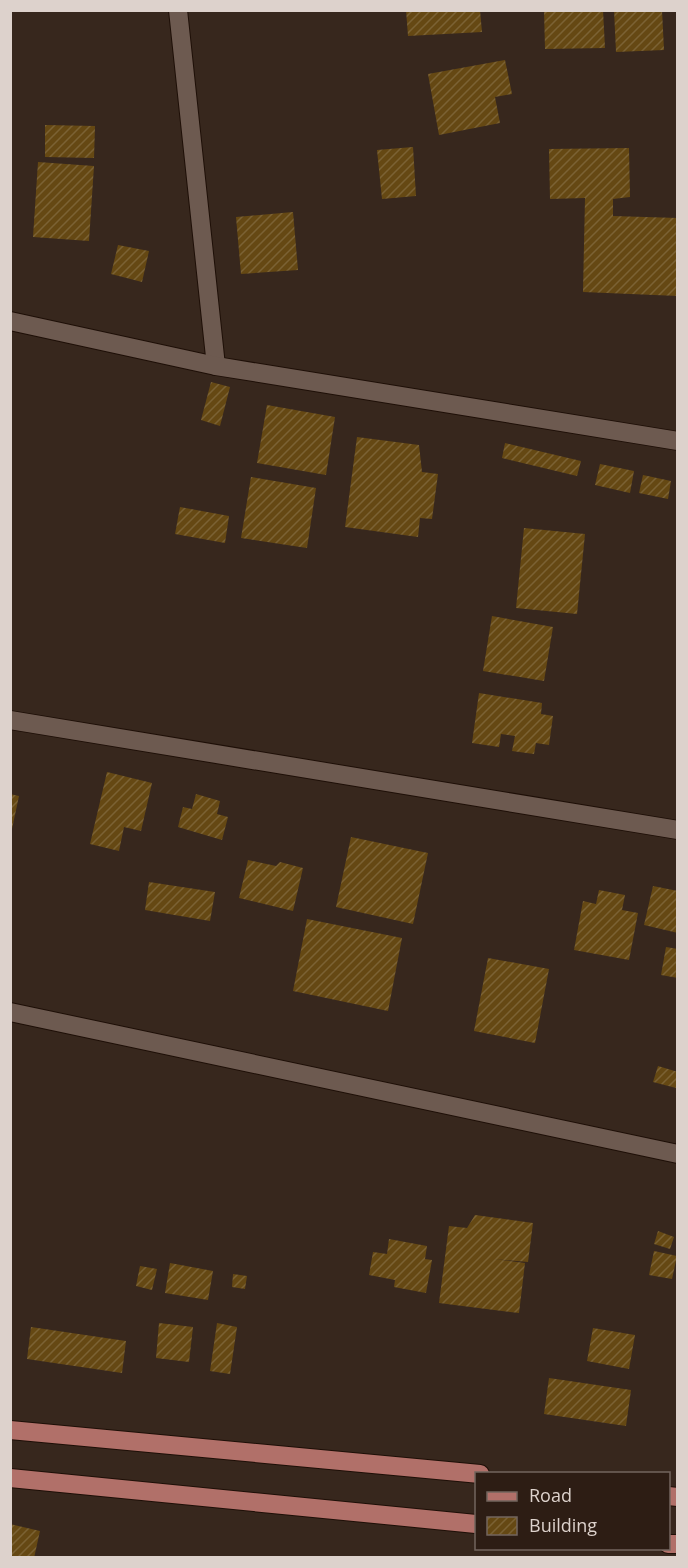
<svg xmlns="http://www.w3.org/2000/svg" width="688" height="1568" font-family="'Open Sans',sans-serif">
<defs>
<pattern id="building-hatch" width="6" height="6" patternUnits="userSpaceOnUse" patternTransform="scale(1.5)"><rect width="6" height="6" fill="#654813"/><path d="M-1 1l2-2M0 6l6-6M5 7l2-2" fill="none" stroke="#7b6234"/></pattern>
</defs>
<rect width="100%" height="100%" fill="#37271d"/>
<g fill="url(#building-hatch)">
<path d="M406,10H480L482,32L408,36Z"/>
<path d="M544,10H603L605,48L545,49Z"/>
<path d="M614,10H662L664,50L616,52Z"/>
<path d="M505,60L512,94L495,97L500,123L439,135L428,74Z"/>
<path d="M45,125L95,126L94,158L45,157Z"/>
<path d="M413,147L416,196L382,199L377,150Z"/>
<path d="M629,148L630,197L613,199V216L678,218V296L583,292L585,198L550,199L549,149Z"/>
<path d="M38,162L94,166L89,241L33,237Z"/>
<path d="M293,212L298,270L241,274L236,217Z"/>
<path d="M118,245L149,251L142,282L111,274Z"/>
<path d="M211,382L230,387L220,426L201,420Z"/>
<path d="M267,405L335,417L326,475L257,463Z"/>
<path d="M357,437L419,445L422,472L438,474L432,519L420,518L418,537L345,527Z"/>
<path d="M505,443L581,461L577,476L502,458Z"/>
<path d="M600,464L634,471L630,493L595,485Z"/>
<path d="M643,475L671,481L668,499L639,493Z"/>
<path d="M251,477L316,488L307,548L241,538Z"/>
<path d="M180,507L229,516L225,543L175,534Z"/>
<path d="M524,528L585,534L577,614L516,608Z"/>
<path d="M492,616L553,627L544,681L483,671Z"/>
<path d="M479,693L542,703L541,714L553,716L549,745L536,743L534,754L512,751L515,736L501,734L499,747L472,743Z"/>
<path d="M107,772L152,783L141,831L124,827L119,851L90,844Z"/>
<path d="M10,794L19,796L12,829H10Z"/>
<path d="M196,794L220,801L217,814L228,817L222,840L178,827L183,807L192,809Z"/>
<path d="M351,837L428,853L413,924L336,907Z"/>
<path d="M248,860L276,866L280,862L303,868L293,911L239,898Z"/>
<path d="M149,882L215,892L210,921L145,910Z"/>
<path d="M653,886L678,891V933L644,925Z"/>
<path d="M599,890L625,895L622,910L638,913L629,960L574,950L583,901L596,904Z"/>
<path d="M307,919L402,938L388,1011L293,991Z"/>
<path d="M666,947L678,949V978L661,975Z"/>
<path d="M488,958L549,969L535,1043L474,1031Z"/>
<path d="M658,1066L678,1072L676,1088L653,1082Z"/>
<path d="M475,1215L533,1223L528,1262L494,1259L525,1263L519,1313L439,1303L449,1226L467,1228Z"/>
<path d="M658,1231L674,1237L670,1249L654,1244Z"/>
<path d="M389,1239L427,1246L425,1259L432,1260L426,1293L394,1287L395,1280L369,1275L373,1252L387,1254Z"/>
<path d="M654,1251L677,1256L672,1279L649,1275Z"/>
<path d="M170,1263L213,1271L208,1300L165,1293Z"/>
<path d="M140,1266L157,1269L152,1290L136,1286Z"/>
<path d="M233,1274L247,1276L245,1289L232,1287Z"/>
<path d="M159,1323L193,1327L189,1362L156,1358Z"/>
<path d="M217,1323L237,1327L230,1374L210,1371Z"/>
<path d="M31,1327L126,1341L122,1373L27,1359Z"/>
<path d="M593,1328L635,1335L629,1369L587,1361Z"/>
<path d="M549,1378L631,1390L626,1426L544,1414Z"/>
<path d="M10,1524L40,1531L34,1558H10Z"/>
</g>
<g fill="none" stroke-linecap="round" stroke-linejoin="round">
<defs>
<g id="minor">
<path d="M178,10L216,366"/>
<path d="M10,321L216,366L678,441"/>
<path d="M10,720L678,830"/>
<path d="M10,1012L678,1154"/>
</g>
<g id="major">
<path d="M10,1430L480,1474"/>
<path d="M10,1478L476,1524"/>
<path d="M668,1496L678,1497"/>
<path d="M668,1544H678"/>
</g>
</defs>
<use href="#minor" stroke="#1e0f07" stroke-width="20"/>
<use href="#major" stroke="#1e0f07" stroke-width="20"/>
<use href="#minor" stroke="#6d5a50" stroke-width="18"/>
<use href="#major" stroke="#b17069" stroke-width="18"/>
</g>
<rect width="688" height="1568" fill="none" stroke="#ddd2cc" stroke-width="24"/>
<rect x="475" y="1472" width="195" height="78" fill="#2d1d14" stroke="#73655e" stroke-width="1.5"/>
<rect x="487" y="1492" width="30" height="9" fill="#b17069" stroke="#73655e" stroke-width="1.5"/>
<text x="529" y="1502" font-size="18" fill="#ddd2cc">Road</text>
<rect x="487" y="1517" width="30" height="18" fill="url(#building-hatch)" stroke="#73655e" stroke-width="1.5"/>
<text x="529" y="1532" font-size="18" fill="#ddd2cc">Building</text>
</svg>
